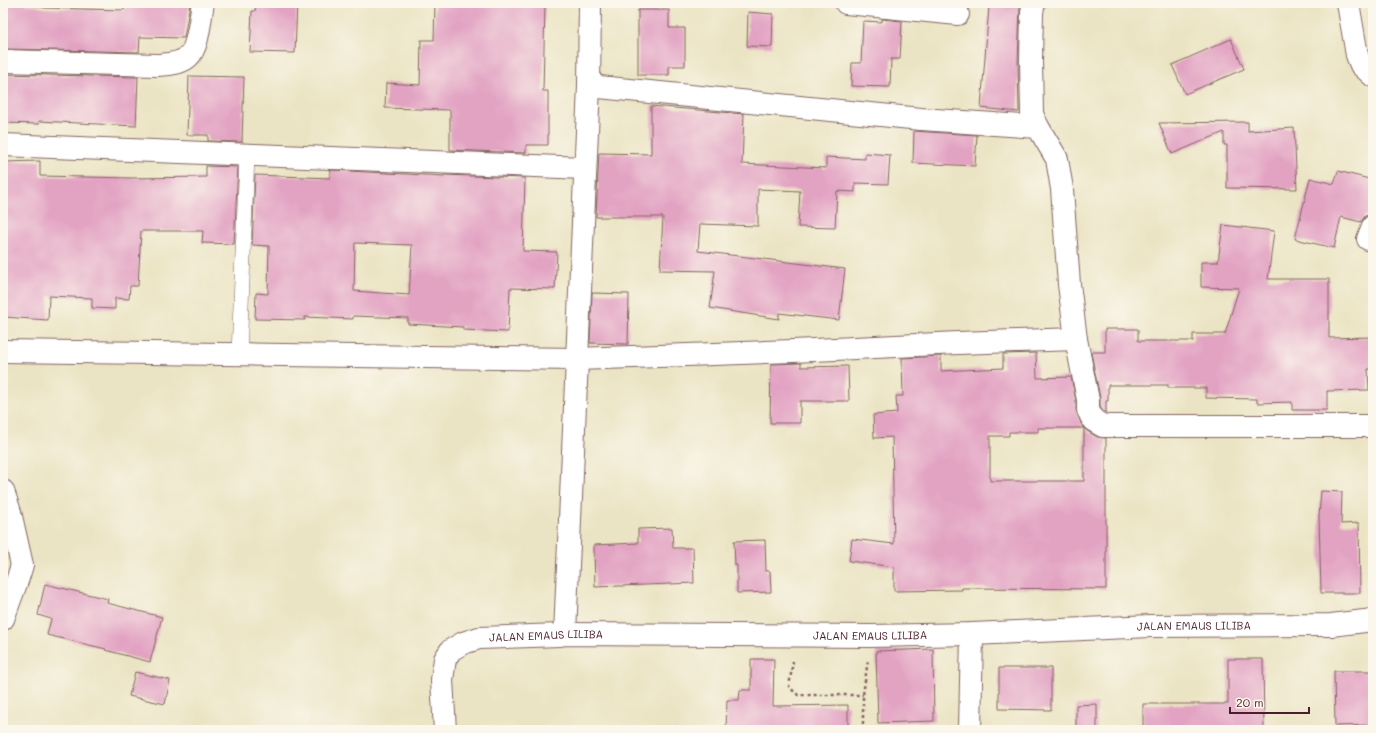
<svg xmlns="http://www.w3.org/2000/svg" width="1376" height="733" font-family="Mali,sans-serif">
<rect width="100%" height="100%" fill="#fbf7ec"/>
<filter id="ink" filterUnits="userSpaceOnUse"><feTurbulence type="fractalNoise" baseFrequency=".025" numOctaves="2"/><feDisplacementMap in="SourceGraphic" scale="8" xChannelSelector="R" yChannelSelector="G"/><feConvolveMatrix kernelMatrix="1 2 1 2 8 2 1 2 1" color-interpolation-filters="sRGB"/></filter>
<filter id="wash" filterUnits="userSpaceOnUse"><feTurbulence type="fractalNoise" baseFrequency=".012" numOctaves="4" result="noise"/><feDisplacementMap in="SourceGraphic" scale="16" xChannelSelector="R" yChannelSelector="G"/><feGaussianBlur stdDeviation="0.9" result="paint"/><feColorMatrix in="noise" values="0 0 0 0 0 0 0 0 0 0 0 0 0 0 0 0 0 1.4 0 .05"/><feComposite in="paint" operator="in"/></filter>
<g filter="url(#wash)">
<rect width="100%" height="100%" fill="#ebe4c4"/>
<g id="blocks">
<g fill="#e2a2c2" fill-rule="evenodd">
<path d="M3,3H22L45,8L124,10V3H190L184,38L140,37L139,52L3,49Z"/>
<path d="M256,3H297L295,53L250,52L252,11H255Z"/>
<path d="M435,3L545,4L543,91H548V145H526V153L450,150V110L385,108L386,83L420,85L421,40H434Z"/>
<path d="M989,6L1020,7L1018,60L1019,112L981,108Z"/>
<path d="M638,10H669V28H685V66H669V75H638Z"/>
<path d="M748,12L773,14L772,47L747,46Z"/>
<path d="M882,19L902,21L900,59H891L890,87L851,86L852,63H861L863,21L882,22Z"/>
<path d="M1231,39L1244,69L1185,94L1172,65Z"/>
<path d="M3,74L138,77L136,126L39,121V124L3,123Z"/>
<path d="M189,76L244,77L242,142L208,141V135H187Z"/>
<path d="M651,106L744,114L742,164L826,168V157L865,159V153L890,155L888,184L855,183V192L837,191L835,228L798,227L800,191L758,189V226L700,224L698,251L845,269L839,320L779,313V319L710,308L715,271L660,270L663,217H596L599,153L651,154Z"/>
<path d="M1248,122V131L1294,128L1297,189L1227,188V145H1224V132L1172,154L1159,123Z"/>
<path d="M914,131L977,135L975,166L913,163Z"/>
<path d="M40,161V176L131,178L206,177V166L238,167L234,244L202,243L203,231H141L138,286H130L129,299L115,298V309L92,308V298L49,296L48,320L3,317V162Z"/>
<path d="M330,170L444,176V175L525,178L523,251L557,252L555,289L510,288L508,332L463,330V327L408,324V318L353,316V319L305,317V320L255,319L256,293L268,294L269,246L252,245L255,175L330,178ZM355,243L412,245L409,295L354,291Z"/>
<path d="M1338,171L1373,180V214L1365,216L1361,222L1341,217L1334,248L1295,239L1310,178L1334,184Z"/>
<path d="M1223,225L1274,231L1268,279H1329V338L1373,337V369H1368L1369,390L1327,391V410H1292V402L1257,403V399L1206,398V388H1168V385H1108V401H1106V413L1103,411L1100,407V398L1091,352H1105V329H1138V341H1193V334H1225L1239,288L1201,287V262H1218Z"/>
<path d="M592,293L629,294L628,344L590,343Z"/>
<path d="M1036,353L1037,378L1071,377L1076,401V410L1082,426L1087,431L1097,437L1106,438V589L962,588V590L894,591V567L849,561L852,539L894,544L892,437L874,438L873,415L897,413L896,396H903L902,358L941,356V371L1003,368V354ZM1038,428H1084V481H990V436H1009V432H1038Z"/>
<path d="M801,363V367L848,366L849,401H800V423H770L771,364Z"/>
<path d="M1321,491L1342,492L1341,524L1359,523L1360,593H1321L1319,516Z"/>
<path d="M672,528L673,548H693L694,583L595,587L594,545L638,543V529Z"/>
<path d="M765,540L766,571H770L771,592L737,593V565H735L734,541Z"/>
<path d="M45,584L108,599L107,603L162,617L150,662L105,650L106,649L47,635L51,619L38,615Z"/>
<path d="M933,649L934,721L878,723L876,651Z"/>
<path d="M751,659H774L773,706L848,705V730H726L727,700H739L740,690H751Z"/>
<path d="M1228,659H1263L1264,730H1143V704H1228Z"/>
<path d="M999,668H1051V710L999,709Z"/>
<path d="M1334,671H1373V725L1335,726Z"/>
<path d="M135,672L170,680L165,704L129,696Z"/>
<path d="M1097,704V730H1076V705Z"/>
</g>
</g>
</g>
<g filter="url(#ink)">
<use href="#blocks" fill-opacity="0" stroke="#826461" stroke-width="1"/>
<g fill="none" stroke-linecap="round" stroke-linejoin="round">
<defs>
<path id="lane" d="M239,355L247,155"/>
<g id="street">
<path d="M846,3L958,14"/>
<path d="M1034,3L1032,12L1031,60L1032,114L1038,127"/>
<path d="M1348,3L1357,55L1361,65L1373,76"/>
<path d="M3,61L158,65C168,64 180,64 188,57C199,47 200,17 203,3"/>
<path d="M589,86L921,119L1038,127L1057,159L1062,189L1069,284L1076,339L1088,400V410L1093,420L1103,426H1373"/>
<path d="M3,145L585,168"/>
<path d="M1368,239L1373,226"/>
<path d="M3,351L577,359L793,351L958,343L1076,339"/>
<path d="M3,491L10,512L22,565L18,578L3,619"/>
<path d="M565,634L589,86L590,3"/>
<path id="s1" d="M445,730L442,680L445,659L451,650L463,643L479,638L560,635L565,634L871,636L972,634L1151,626L1331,625L1373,620"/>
<path d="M970,730L972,634"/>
</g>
</defs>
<use href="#lane" stroke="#826461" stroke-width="16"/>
<use href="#street" stroke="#826461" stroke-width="24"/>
<g stroke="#826461" stroke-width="2.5" stroke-dasharray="3 3" stroke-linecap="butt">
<path d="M793,661L789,687L798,695H863"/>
<path d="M863,730V695L868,660"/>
</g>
<use href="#lane" stroke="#fff" stroke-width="15"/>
<use href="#street" stroke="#fff" stroke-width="22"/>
</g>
</g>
<g text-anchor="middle" stroke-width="3" stroke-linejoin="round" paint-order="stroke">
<g font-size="11" fill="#4a1f2b" stroke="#fbf7ec">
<text dy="4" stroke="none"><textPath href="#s1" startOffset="828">JALAN EMAUS LILIBA</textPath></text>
<text dy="4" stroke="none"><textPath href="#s1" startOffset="504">JALAN EMAUS LILIBA</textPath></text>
<text dy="4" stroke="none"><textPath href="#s1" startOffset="180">JALAN EMAUS LILIBA</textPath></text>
</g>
</g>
<rect width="1376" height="733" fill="none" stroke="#fbf7ec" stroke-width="16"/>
<path d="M1230 707v6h79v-6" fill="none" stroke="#4a1f2b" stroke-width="2"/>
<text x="1236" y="707" font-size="12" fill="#4a1f2b" stroke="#fbf7ec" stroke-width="3" paint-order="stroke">20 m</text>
</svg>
